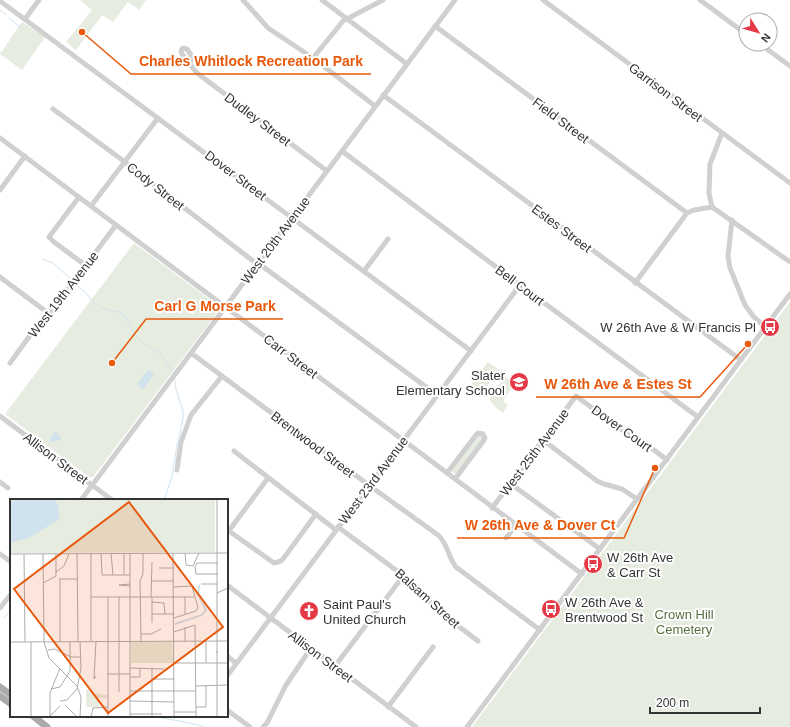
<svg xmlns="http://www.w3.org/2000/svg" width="790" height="727" font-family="Helvetica,sans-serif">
<rect width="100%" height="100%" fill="#fff"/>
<g fill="#e6ecdf">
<path d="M80,0H146L139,10L128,2L113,22L102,15L76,50L66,42L92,10Z"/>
<path d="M22,22L45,37L22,70L0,54Z"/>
<path d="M134,243L217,305L218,311L93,477H89L5,414Z"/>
<path d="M790,302V727H472Z"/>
<path d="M488,362L499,370L484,391L477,392L470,386Z"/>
<path d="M505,376L515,384L503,401L508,405L503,413C498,409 489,403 490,397Z"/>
<path d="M479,434L482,435L483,438L457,473L455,474L452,472V470Z"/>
</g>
<g fill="#cfe2ee">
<path d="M148,370L154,374L143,389L137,385Z"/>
<path d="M54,432L57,433L61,438L60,440L51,442L50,440Z"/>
</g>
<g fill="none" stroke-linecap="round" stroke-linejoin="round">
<g stroke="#cfe2ee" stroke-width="1">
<path d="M0,10L6,15"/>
<path d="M9,18L20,27"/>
<path d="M42,259L53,263L71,279"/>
<path d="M76,284L88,295L93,303L96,305"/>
<path d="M99,306L107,310L123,313L126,317L131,328"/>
<path d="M132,330L142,343"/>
<path d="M145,345L160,353L170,368"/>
<path d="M172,370L173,372"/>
<path d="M164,500L172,477L177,445L183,420V411L175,386V380"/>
<path d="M4,618L11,610"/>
<path d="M151,716L190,723L205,727"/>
</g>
<g stroke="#d0d0d0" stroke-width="5">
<path d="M243,0L268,28L313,58L375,106"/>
<path d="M322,0L407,64"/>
<path d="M543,0L790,183"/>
<path d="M700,0L746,34"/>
<path d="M0,1L471,351"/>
<path d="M25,19L39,0"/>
<path d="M435,26L687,213"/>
<path d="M760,44L790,66"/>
<path d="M313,58L343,21L383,0"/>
<path d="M190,65L191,55L187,49L183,48L181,51L182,54L197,73L327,171"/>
<path d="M383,95L741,360"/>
<path d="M53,109L125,162L257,264"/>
<path d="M0,138L582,574"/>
<path d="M342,151L520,285L698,417"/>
<path d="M0,190L25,156"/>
<path d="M79,197L49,237L54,242L85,265"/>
<path d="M91,206L158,118"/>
<path d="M712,207L790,262"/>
<path d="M712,207L709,193L710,164L722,133"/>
<path d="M732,220L728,256L730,268L745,305L753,316L765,327"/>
<path d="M258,263L437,395"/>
<path d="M364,271L388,239"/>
<path d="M0,277L48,313"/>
<path d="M635,283L687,213L694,210L712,207"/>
<path d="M191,353L370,486L438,535C448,544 448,557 456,567L540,630"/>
<path d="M10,363L39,323L53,309L116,225"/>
<path d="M0,416L112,500"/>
<path d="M543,440L597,481L604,484L622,489L637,499"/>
<path d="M234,451L336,530"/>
<path d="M177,470L181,442L191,415L222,376"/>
<path d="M447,473L476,435L478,433L483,434L485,438L484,440L455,479"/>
<path d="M0,482L8,488"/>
<path d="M511,484L600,549"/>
<path d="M81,500L455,0"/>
<path d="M492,508L576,396L629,435L645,443L667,460"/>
<path d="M338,527L412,582L437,610L478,641"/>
<path d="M229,531L274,563L281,561L283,559L316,514"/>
<path d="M228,532L268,478"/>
<path d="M506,538L516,525"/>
<path d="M0,554L11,562"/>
<path d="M227,585L416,727"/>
<path d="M0,608L11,594"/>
<path d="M227,656L236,663"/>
<path d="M335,666L404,575"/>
<path d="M227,676L520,285"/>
<path d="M388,707L433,647"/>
<path d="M227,710L250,727"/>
<path d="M263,727L267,723L286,685L311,648"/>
<path d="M467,727L790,294"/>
</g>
<g stroke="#ababab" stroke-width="7">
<path d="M0,687L11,695"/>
<path d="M0,696L11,704"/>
<path d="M33,716L47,727"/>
</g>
</g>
<defs>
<symbol id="bus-disc" viewBox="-11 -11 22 22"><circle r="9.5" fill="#e63946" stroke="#fff"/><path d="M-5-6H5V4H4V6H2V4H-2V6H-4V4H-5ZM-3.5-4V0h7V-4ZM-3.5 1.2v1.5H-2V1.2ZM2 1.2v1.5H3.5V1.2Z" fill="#fff"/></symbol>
<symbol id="school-disc" viewBox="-11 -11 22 22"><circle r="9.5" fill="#e63946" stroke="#fff"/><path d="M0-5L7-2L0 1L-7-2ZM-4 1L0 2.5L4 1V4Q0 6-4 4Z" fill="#fff"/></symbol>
<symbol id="church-disc" viewBox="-11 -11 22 22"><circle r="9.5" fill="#e63946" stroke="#fff"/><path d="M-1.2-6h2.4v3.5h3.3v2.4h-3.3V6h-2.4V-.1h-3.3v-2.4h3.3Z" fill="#fff"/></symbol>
</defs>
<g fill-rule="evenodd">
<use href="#bus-disc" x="759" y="316" width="22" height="22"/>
<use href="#school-disc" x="508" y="371" width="22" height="22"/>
<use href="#bus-disc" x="582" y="553" width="22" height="22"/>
<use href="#bus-disc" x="540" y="598" width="22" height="22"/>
<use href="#church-disc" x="298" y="600" width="22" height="22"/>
</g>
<g text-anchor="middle" stroke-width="4" stroke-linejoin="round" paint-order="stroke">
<g font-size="13" fill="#333" stroke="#fff">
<text transform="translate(666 92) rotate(37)" y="5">Garrison Street</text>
<text transform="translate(258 119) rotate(37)" y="5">Dudley Street</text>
<text transform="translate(561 120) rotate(37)" y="5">Field Street</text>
<text transform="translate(236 175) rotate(37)" y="5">Dover Street</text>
<text transform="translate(156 186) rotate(38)" y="5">Cody Street</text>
<text transform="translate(562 228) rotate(37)" y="5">Estes Street</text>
<text transform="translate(275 240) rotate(-53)" y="5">West 20th Avenue</text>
<text transform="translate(520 285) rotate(37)" y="5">Bell Court</text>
<text transform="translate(63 294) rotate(-52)" y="5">West 19th Avenue</text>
<text transform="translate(291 356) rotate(37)" y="5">Carr Street</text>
<text transform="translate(622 428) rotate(35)" y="5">Dover Court</text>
<text transform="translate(313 444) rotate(37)" y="5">Brentwood Street</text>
<text transform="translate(534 452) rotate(-53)" y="5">West 25th Avenue</text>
<text transform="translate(56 458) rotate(37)" y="5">Allison Street</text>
<text transform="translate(373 480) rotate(-53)" y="5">West 23rd Avenue</text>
<text transform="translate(428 598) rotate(42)" y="5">Balsam Street</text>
<text transform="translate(321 656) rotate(37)" y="5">Allison Street</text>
</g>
<g font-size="13" fill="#333" stroke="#fff" text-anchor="start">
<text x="756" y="332" text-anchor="end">W 26th Ave &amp; W Francis Pl</text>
<text x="505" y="380" text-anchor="end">Slater<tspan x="505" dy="15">Elementary School</tspan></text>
<text x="607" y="562">W 26th Ave<tspan x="607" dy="15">&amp; Carr St</tspan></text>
<text x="565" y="607">W 26th Ave &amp;<tspan x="565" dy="15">Brentwood St</tspan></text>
<text x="323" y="609">Saint Paul's<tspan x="323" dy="15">United Church</tspan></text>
</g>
<g font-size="13" fill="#56703f" stroke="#fff">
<text x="684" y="619">Crown Hill<tspan x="684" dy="15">Cemetery</tspan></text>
</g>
</g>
<g transform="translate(10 499)">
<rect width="218" height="218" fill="#fff"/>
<path d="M0,0H205V53L0,54ZM121,143H162L163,164H121ZM76,191H83V194L97,196V199H89V208H76Z" fill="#e6ecdf"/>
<path d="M9,0H43L49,7V20L19,39L0,44V4Z" fill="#cfe2ee"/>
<path fill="none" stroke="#cfe2ee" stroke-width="2" d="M165,125L192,116L196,111L188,95L189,86"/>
<path fill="none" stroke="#adadad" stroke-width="1" d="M207,0V154M67,54L68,142M81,54V142M91,54L92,76H120M101,54L103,76M114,54V76M120,54V218M163,54L164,218M175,54L176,66L183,67L189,54M0,55L218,54M14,55L15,143M33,55L34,143L39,159L67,187L71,198L70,218M46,55V77M208,64H187L185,68L186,75H208M149,69H164M46,73L54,67L59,55M49,80H67M50,80V143M141,82H164M33,84L46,77M191,85H208M120,87L109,86L120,85M164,88L182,87L188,109L186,112L164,119M207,94L218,89M81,98H184M98,98V218M109,98V142M141,98L142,63M142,103L154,104L155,115M142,115H164M175,115V98M142,124V98M175,128V142M164,133L185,126L186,218M131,135H141L151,130M131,142L130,82L133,75V54M0,143L218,142M21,143V218M38,151L45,150L61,158H70M207,152V218M164,164H218M196,164V142M120,169L154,170M98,175H120M86,177L84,180L86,142M120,178H130V169M142,180H164M186,187L218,186M41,190L50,188L60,172V143M120,192H186M109,193V142M50,202L57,201L67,190L71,169L70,142M120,202L164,203M56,207L67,218M186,208H196V187M164,213H186M120,215H152M40,217L50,207M40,218V194L50,169M81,218L83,209L98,208M142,218V169"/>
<path fill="#e8590c" fill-opacity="0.15" stroke="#e8590c" stroke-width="2" d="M119,3L213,128L98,214L4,90Z"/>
<rect width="218" height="218" fill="none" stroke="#333" stroke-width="2"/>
</g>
<path fill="none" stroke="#e8590c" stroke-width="1.5" d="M82 32L131 74H371M112 363L146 319H283M748 344L700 397H536M655 468L624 538H457"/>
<g fill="#e8590c" stroke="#fff" stroke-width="1.5">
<circle cx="82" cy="32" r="4"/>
<circle cx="112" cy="363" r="4"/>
<circle cx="748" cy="344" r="4"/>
<circle cx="655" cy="468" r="4"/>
</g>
<g font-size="14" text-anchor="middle" font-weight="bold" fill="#e8590c" stroke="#fff" stroke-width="4" stroke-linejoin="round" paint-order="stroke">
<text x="251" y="66">Charles Whitlock Recreation Park</text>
<text x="215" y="311">Carl G Morse Park</text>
<text x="618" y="389">W 26th Ave &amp; Estes St</text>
<text x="540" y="530">W 26th Ave &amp; Dover Ct</text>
</g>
<g transform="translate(758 32) rotate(127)"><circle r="19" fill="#ffffff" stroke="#adadad"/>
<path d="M0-3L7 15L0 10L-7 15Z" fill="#e63946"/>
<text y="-6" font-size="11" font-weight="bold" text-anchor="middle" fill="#333333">N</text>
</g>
<path d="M650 707v6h110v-6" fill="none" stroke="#333333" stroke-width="2"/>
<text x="656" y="707" font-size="12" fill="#333333" stroke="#ffffff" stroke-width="3" paint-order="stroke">200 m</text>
</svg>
